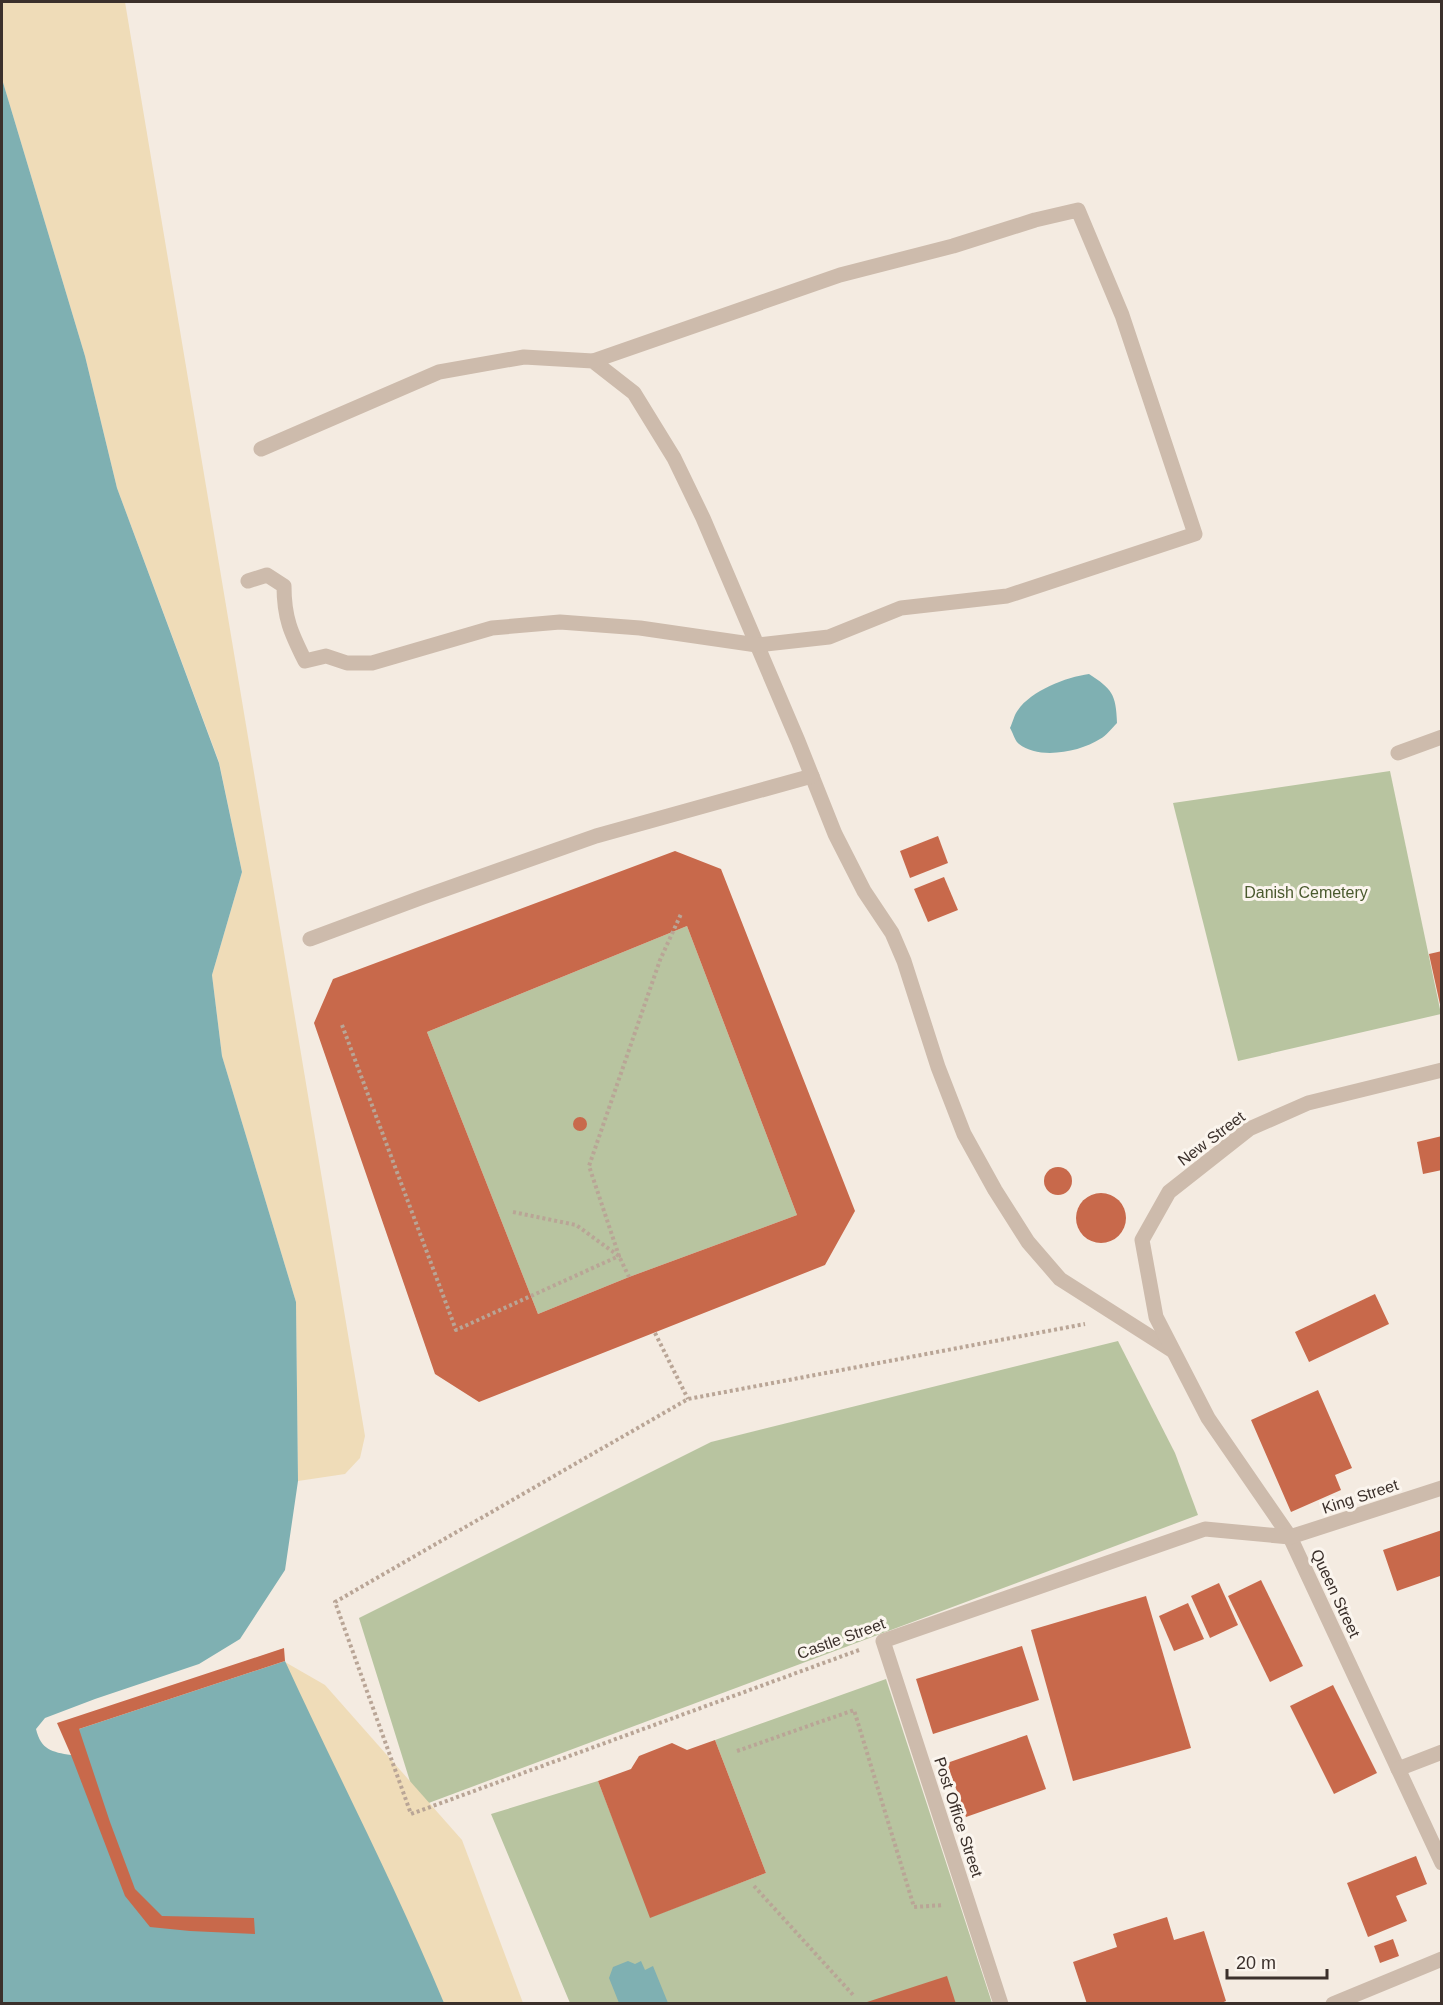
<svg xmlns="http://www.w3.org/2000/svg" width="1443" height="2005" font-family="Arial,sans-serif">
<rect width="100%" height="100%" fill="#f4ebe1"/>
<g fill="#b8c4a0">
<path d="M1390,771L1441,1014L1238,1061L1173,803Z"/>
<path d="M687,926L797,1215L629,1277L538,1314L427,1032Z"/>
<path d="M1118,1341L1175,1453L1198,1515L418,1807L359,1618L711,1442Z"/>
<path d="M886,1679L992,2003H570L491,1814L598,1781L651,1917L766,1873L715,1740Z"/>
</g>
<g fill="#efdcb8">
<path d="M2,2H125L365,1436L360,1458L345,1474L298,1481L296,1302L222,1056L212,975L242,872L219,762L117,488L85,356L2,79Z"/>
<path d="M285,1662L325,1685L462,1840L523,2003H410Z"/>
</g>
<g fill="#7fb0b2">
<path d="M2,79L85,356L117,488L219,763L242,872L212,975L222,1056L296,1302L298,1481L285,1570L240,1639L199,1664L95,1699L45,1718L36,1729C41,1750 52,1752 71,1755L79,1729L285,1661C338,1776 396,1887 444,2003H2Z"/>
<path d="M1089,674C1112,689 1116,694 1117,723C1112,728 1106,736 1100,739C1080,752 1039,760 1019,744C1015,741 1013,733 1010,728C1013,722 1014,715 1018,710C1031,691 1066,677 1089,674Z"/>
<path d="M628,1961L635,1964L641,1961L645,1970L653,1966L668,2003H619L609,1978L613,1967Z"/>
</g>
<g fill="#c8694b" fill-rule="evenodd">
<path d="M938,836L948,863L910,878L900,851Z"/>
<path d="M675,851L721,869L855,1211L825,1265L479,1402L435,1374L314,1023L333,979ZM687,926L797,1215L629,1277L538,1314L427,1032Z"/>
<path d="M944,877L958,910L928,922L914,889Z"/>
<path d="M1442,951V1009H1441L1429,954Z"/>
<circle cx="580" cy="1124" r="7"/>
<path d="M1442,1136V1170L1423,1174L1417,1142Z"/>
<circle cx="1058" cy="1181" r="14"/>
<circle cx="1101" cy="1218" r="25"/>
<path d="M1375,1294L1389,1324L1309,1362L1295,1332Z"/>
<path d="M1318,1390L1352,1468L1335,1475L1341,1490L1291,1512L1251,1420Z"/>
<path d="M1442,1530V1580L1440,1576L1397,1591L1383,1550Z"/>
<path d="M1261,1580L1303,1666L1270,1682L1228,1596Z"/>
<path d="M1219,1583L1238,1625L1210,1638L1191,1596Z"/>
<path d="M1146,1596L1191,1748L1073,1781L1031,1630Z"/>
<path d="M1188,1603L1204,1639L1174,1651L1159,1616Z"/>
<path d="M1022,1646L1039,1700L933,1734L916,1679Z"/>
<path d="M284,1648L285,1661L79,1729L110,1822L135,1889L162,1916L254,1918L255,1934L190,1931L150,1927L125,1896L71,1755L57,1723Z"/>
<path d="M1333,1685L1377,1773L1334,1794L1290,1706Z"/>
<path d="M1027,1735L1046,1789L966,1817L947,1763Z"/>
<path d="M715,1740L766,1873L650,1918L598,1781L631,1769L639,1756L672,1743L687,1750Z"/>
<path d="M1416,1856L1427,1884L1396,1896L1407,1921L1368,1937L1347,1883Z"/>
<path d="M1167,1917L1174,1940L1204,1931L1226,2001L1219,2004H1087L1073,1962L1117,1947L1113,1934Z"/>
<path d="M1393,1939L1399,1956L1380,1963L1374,1946Z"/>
<path d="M947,1976L956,2004H864V2003Z"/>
</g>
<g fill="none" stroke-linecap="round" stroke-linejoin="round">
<g stroke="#b9a596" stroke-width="4" stroke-dasharray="3 3" stroke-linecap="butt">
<path d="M342,1025L456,1330L619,1256L589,1166L660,960L681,914"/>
<path d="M513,1212L576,1225L619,1256L629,1277"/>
<path d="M655,1333L688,1399"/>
<path d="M859,1650L411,1814L335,1602L688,1399L1085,1324"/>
<path d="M737,1751L854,1710L914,1907L944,1905"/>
<path d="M754,1886L854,1996"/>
</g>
<g stroke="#cdbbac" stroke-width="15">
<path d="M261,449L439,372L524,357L593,361L634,393L674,458L703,518L798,741L835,834L864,891L892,933L904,961L938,1067L964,1134L995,1190L1028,1242L1060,1279L1173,1351"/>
<path d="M248,581L267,575L284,586C284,618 291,633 305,661L326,656L347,663H372L492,628L560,622L640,628L757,645L829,637L901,608L1007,596L1195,534L1122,315L1078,210L1035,220L953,246L840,275L593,361"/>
<path d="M1398,753L1442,737"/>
<path d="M310,939L423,897L596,836L812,776"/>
<path d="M1442,1070L1308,1103L1249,1129L1169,1192L1142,1240L1156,1317L1208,1418L1290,1537L1442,1863"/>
<path d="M1398,1769L1442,1752"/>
<path d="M1001,2004L883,1641L1205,1529L1290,1537L1442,1488"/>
<path d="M1333,2004L1442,1959"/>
</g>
</g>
<g text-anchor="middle" stroke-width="6" stroke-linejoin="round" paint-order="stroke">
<g font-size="16" fill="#4a5a2e" stroke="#fbf5ee">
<text x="1306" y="898">Danish Cemetery</text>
</g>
<g font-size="16" fill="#3b302b" stroke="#fbf5ee">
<text transform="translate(1211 1138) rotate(-37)" y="6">New Street</text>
<text transform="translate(1360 1496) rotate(-18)" y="6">King Street</text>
<text transform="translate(1336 1593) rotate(65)" y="6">Queen Street</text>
<text transform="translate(841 1638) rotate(-20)" y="6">Castle Street</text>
<text transform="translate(959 1817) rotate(72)" y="6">Post Office Street</text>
</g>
</g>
<rect width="1443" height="2005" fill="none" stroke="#3b302b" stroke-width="6"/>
<path d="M1227 1969v9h100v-9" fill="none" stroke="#3b302b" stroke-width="3"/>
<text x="1236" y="1969" font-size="18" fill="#3b302b" stroke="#fbf5ee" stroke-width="4.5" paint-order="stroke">20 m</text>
</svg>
